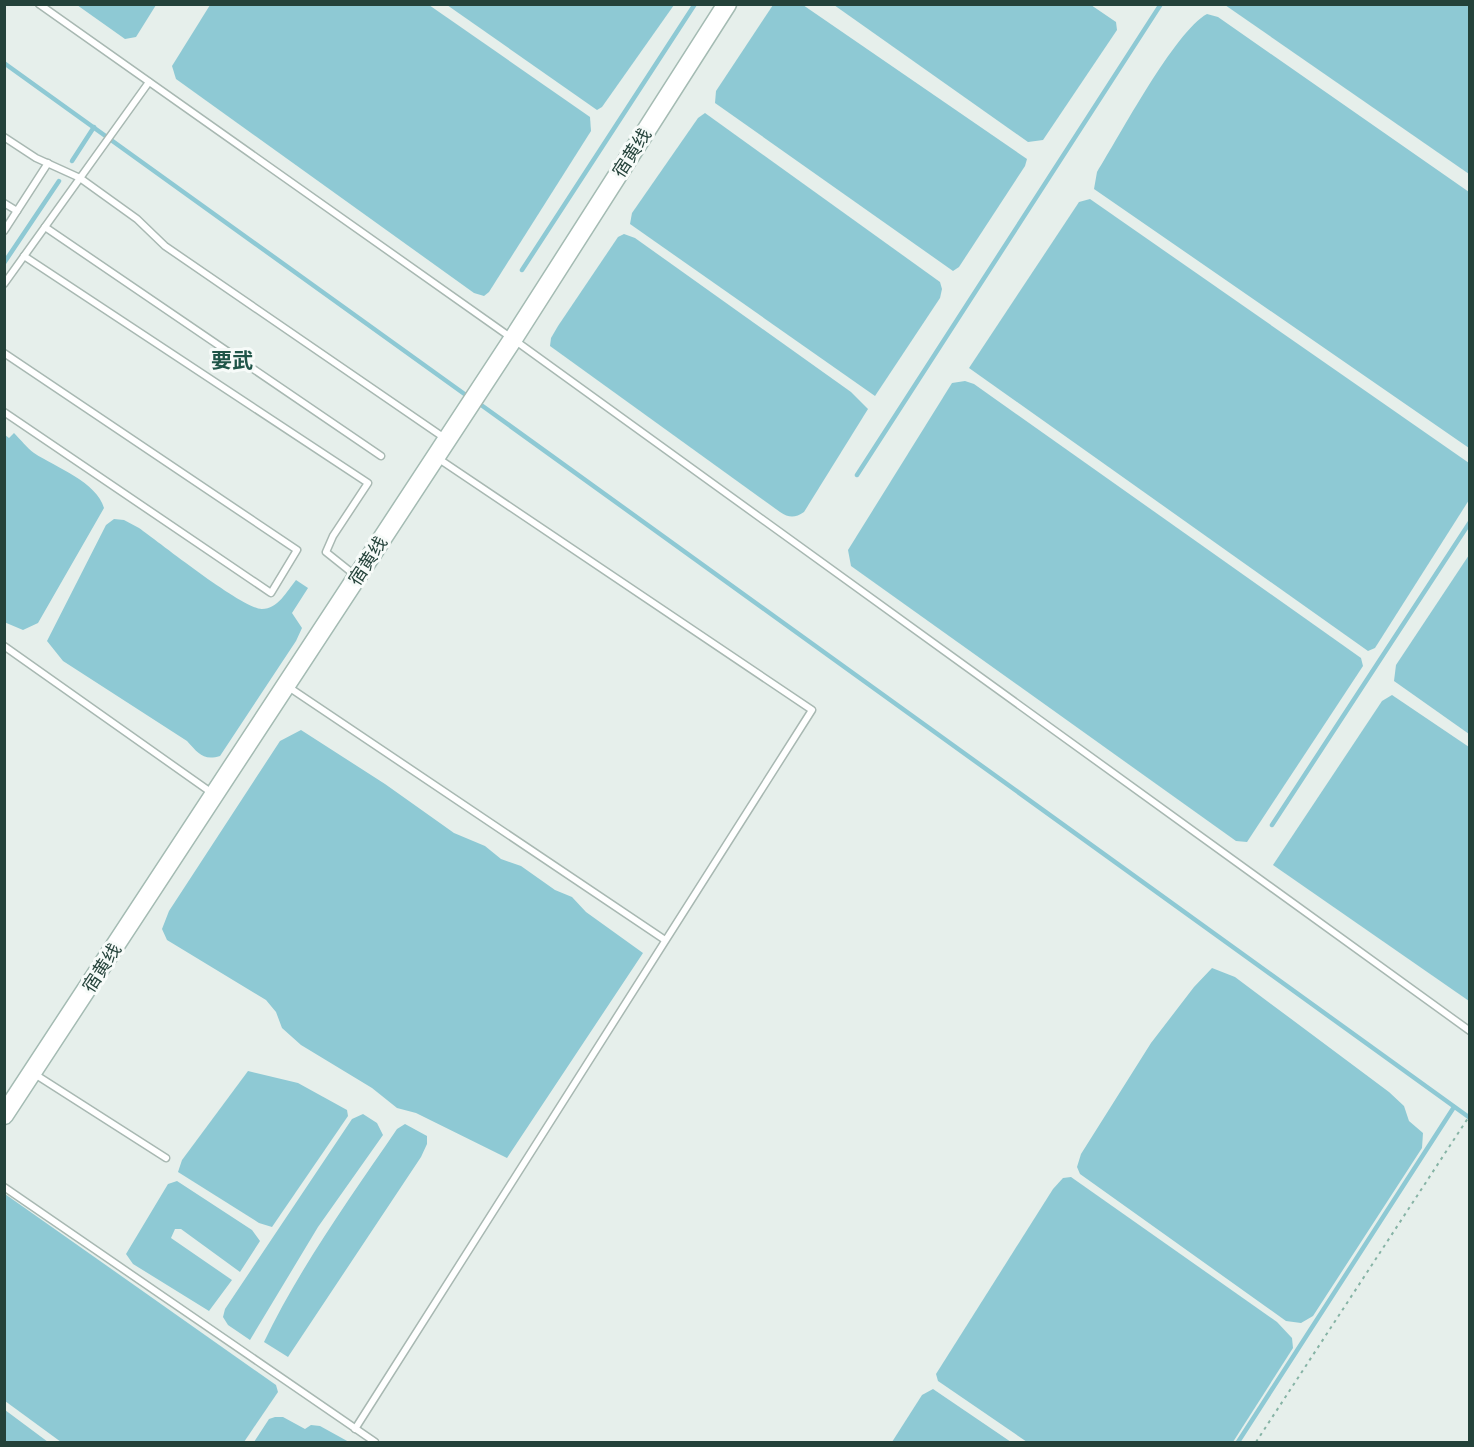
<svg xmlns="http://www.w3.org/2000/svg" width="1474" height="1447" font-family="'DejaVu Sans','Noto Sans SC',sans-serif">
<rect width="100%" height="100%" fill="#e6efeb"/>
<g fill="#8ec9d4">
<path d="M77,5H156L136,37L125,39Z"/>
<path d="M210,5H429L590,117L591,131L489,292L484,296L474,293L176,79L172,66Z"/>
<path d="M447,5H674L602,107L597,110Z"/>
<path d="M773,5H803L1027,159L1025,166L959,267L953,271L715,103L716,91Z"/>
<path d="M834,5H1091L1116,22L1117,30L1043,140L1028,142Z"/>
<path d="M1225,5H1469V174Z"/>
<path d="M1207,14L1218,17L1469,192V448L1094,189L1097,172C1119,137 1175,31 1207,14Z"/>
<path d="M705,113L940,282L942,289L940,298L875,396L630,224L632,213L698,118Z"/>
<path d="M1090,199L1469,463V500L1375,648L1368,651L969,368L1079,202Z"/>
<path d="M624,234L635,238L851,392L868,409L804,512C795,518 789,518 780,512L550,346L551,338L558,326L618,237Z"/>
<path d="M965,381L974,384L1361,658L1363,666L1247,842L1236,841L851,566L848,550L952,383Z"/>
<path d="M14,433C21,440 27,448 34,453C55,467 97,482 104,508L38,623L23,630L4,622L5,435L9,438Z"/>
<path d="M114,519L124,520L139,528C159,542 244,610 262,609C278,609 287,591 296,580L308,588L292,613L302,628L296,641L220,756C203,761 198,753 187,741L63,661L47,641L106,525Z"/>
<path d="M1469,555V734L1394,681L1396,665Z"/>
<path d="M1392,695L1469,747V1001L1273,865L1382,701Z"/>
<path d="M301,730L385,784L454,833L485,846L501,859L521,866L555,890L572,897L586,912L643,953L507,1158L416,1113L397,1108L372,1088L301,1045L282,1028L276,1012L266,1000L167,940L162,929L169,911L280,741Z"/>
<path d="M1212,968L1235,977L1389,1092L1404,1106L1409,1121L1423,1133L1422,1148L1313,1316L1301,1323L1286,1321L1080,1174L1077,1167L1081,1154L1151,1043L1194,987Z"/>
<path d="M248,1071L298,1083L347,1110L348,1116L272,1227L259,1223L178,1172L182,1160Z"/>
<path d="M363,1114L377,1123L383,1135L318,1227L250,1340L228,1325L223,1317L225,1309L352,1119Z"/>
<path d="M405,1124L427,1136V1144L421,1157L288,1357L264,1342C300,1267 350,1198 397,1129Z"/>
<path d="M1071,1177L1277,1322L1292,1338L1293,1348L1233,1442H1027L938,1381L936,1374L1053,1189L1063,1178Z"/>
<path d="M177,1181L252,1230L260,1241L240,1272L181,1229H175L171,1238L232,1280L209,1311L133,1264L126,1254L168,1184Z"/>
<path d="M5,1194L276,1385L278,1392L244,1442H61L5,1401Z"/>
<path d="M933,1389L1011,1442H892L922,1395Z"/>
<path d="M4,1410H5L48,1442H5Z"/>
<path d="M275,1417H283L305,1429L311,1425L320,1426L349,1442H254L269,1419Z"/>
</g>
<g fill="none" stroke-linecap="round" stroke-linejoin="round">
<g stroke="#8ec9d4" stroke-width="4.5">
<path d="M4,63L470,398"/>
<path d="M72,161L94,127"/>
<path d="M4,263L59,181"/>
<path d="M522,270L695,4"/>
<path d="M477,402L1470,1118"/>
<path d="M857,475L1161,4"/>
<path d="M1272,825L1470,522"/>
<path d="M1238,1442L1454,1107"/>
</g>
<defs>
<g id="service">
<path d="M39,4L513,339L1470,1031"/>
<path d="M4,137L36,158L80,178L137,219L165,246L446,439"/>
<path d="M4,203L17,211"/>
<path d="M45,227L381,456"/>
<path d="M4,231L48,163"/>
<path d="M24,256L368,483L333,536L326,552L356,576"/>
<path d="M4,284L149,82"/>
<path d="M4,353L297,550L271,593L4,412"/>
<path d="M4,646L212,793"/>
<path d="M287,686L665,940"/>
<path d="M33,1073L166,1158"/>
<path d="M4,1187L375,1442"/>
<path d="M355,1429L812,710L436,457"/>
</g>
<path id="secondary" d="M4,1115L513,339L727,4"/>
</defs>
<use href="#service" stroke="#a8b8b2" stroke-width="9"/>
<use href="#secondary" stroke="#a4bbb3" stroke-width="21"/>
<path stroke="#86b3a5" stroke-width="2" stroke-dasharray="3 4.5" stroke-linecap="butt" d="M1256,1442L1470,1115"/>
<use href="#service" stroke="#fff" stroke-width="6"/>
<use href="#secondary" stroke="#fff" stroke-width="18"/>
</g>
<g text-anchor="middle" stroke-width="6" stroke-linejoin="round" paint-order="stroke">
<g font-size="18" fill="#24423a" stroke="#f7fbf9">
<text transform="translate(632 153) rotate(-57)" y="6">宿黄线</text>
<text transform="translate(368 561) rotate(-57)" y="6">宿黄线</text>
<text transform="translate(102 968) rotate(-57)" y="6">宿黄线</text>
</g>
<g font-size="21" font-weight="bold" fill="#1f5548" stroke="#f7fbf9">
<text x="232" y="368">要武</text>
</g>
</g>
<rect width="1474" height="1447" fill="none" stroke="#24423a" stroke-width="12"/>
</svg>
